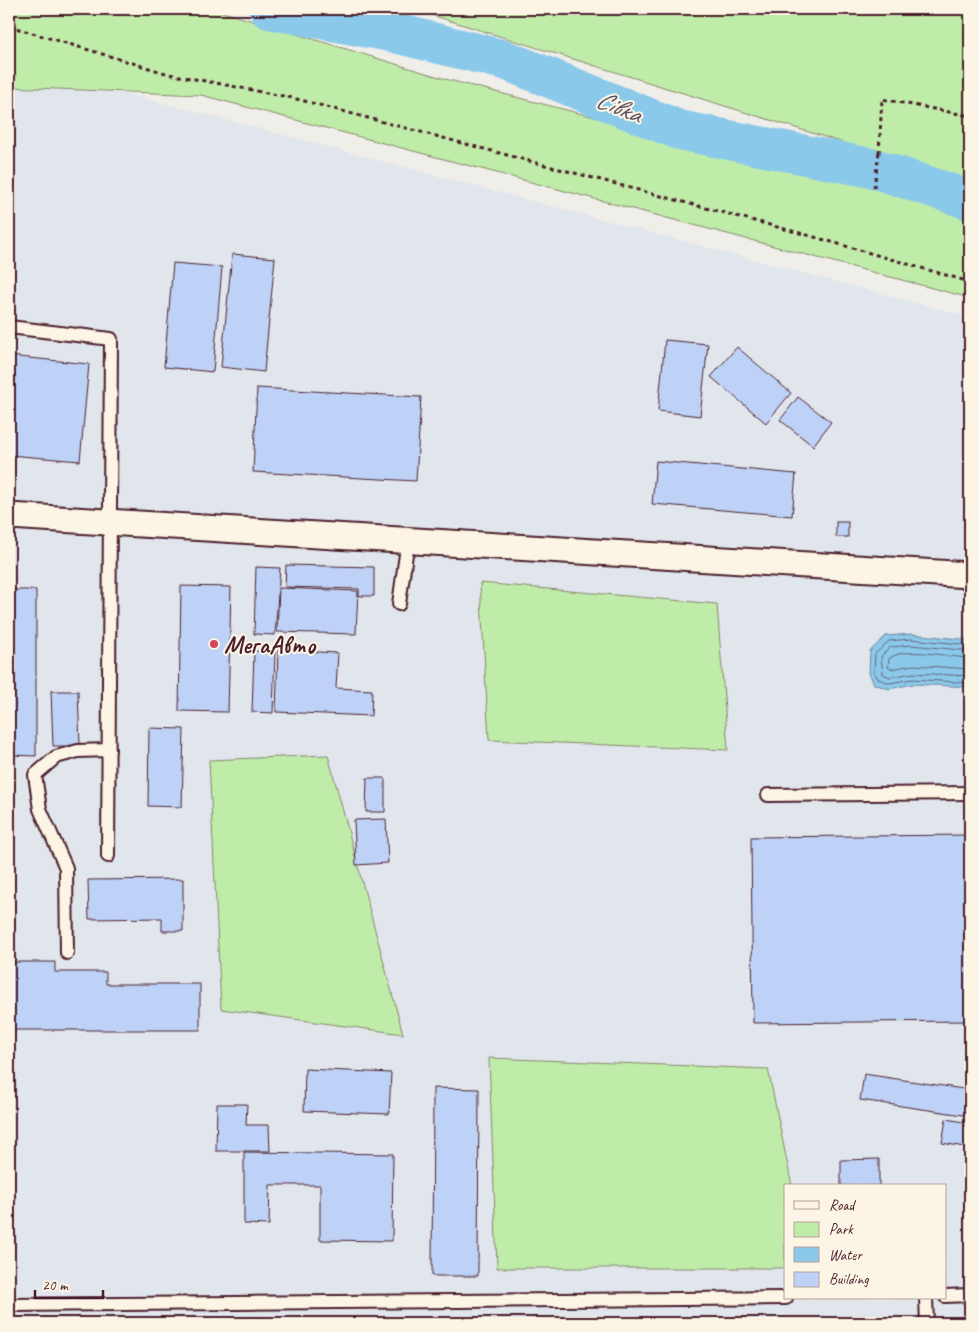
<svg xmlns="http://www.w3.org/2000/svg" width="979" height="1332" font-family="Caveat,sans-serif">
<rect width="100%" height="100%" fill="#f0eee9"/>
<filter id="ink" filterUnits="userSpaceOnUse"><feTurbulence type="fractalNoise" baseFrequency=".02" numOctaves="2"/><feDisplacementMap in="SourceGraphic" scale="10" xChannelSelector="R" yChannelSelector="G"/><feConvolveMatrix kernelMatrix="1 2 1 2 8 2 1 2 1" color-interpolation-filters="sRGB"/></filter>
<g filter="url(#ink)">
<path fill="#e1e6ed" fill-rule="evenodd" d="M9,87L125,93L970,317V1323H9ZM785,1186H945V1298H785Z"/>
<g fill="#c0eca9" stroke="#85866a">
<path d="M9,9H213L449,80L970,213V298L201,95L9,87Z"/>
<path d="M412,9H970V182Z"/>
<path d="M480,583L717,604L728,750L489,740Z"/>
<path d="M328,755L403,1034L221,1009L209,760Z"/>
<path d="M489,1058L768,1069L792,1186H785V1268H497Z"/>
</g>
<path fill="#8bc9eb" stroke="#71859e" d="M911,634L970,640V687L912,684L889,689L874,684L869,673L870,651L886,636Z"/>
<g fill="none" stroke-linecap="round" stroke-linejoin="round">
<g stroke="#646378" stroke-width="1">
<path d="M970,645L911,639L889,641L875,654L874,672L878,679L890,683L912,679L970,683"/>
<path d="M970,651L911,645L891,647L881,656L883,674L890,677L913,673L970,676"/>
<path d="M970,658C951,658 903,645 889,659L888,667L891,669L913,665L970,669"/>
</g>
<path stroke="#8bc9eb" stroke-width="40" d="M269,9L391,32L505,60L679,130L876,169L970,200"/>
</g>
<g fill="#bed2f7" stroke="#4a1f2b">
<path d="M232,254L275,258L264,372L221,367Z"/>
<path d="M173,263L222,267L213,372L164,367Z"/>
<path d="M665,340L708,344L700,416L658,411Z"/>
<path d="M737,347L791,393L766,423L711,377Z"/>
<path d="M9,356L89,364L80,461L9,455Z"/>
<path d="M257,388L421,397L416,481L253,472Z"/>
<path d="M798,397L831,422L813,446L780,420Z"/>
<path d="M656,461L796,474L792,516L652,504Z"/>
<rect x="836" y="522" width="12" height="15"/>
<path d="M286,565L374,567V596H359V589L285,587Z"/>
<path d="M256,567L280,568L275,635L254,634Z"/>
<path d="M181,586L231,587L228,712L179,711Z"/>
<path d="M279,588L358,591L356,634L277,632Z"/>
<path d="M9,590H36V756L9,755Z"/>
<path d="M278,650L338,653L336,688L372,690L371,716L276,712Z"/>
<path d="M254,651L275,652L273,713L252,712Z"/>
<path d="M51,691H78L80,746H53Z"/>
<path d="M149,728L184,729L182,807L148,806Z"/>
<path d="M367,778H385V812H366Z"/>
<path d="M386,819L388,863L356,865L354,820Z"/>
<path d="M970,835V1021L753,1023L751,837Z"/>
<path d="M183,879V931H162V918L89,919L88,880Z"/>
<path d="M9,962H55V972H106V984H200V1030H9Z"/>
<path d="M305,1069L391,1073L389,1114L304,1111Z"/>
<path d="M864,1074L970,1090V1116L860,1100Z"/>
<path d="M433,1088L479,1089L478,1276H432Z"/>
<path d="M217,1104H247L246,1125H269L270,1151H216Z"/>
<path d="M946,1119L970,1123V1148L942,1143Z"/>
<path d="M244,1152L393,1154L392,1241L320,1240V1185H270L269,1225L244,1224Z"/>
<path d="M879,1159V1186H841V1160Z"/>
</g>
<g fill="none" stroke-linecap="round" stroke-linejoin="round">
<defs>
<g id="lane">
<path d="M9,327L111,339L108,856"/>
<path d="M399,604L408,540"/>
<path d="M768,795L970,793"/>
<path d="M67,953L66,868L40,809L35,775L56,757L78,751L109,750"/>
<path d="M945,1296L970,1295"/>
<path d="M926,1298L927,1323"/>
<path d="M9,1305L786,1298"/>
</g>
<path id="street" d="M9,516L970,575"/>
</defs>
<use href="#lane" stroke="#4a1f2b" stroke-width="16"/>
<use href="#street" stroke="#4a1f2b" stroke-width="29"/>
<g stroke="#4a1f2b" stroke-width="3" stroke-dasharray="4 4" stroke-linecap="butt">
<path d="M9,26L169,74L293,98L811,236L970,282"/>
<path d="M879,153L882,99L970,116"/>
<path d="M874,188L879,152"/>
</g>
<use href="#lane" stroke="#fcf5e5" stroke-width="12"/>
<use href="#street" stroke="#fcf5e5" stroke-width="25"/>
</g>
</g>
<circle fill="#d1495b" stroke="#fcf5e5" stroke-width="2" cx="214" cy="644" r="5"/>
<g text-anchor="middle" stroke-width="4" stroke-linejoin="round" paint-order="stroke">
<g font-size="25" font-weight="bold" fill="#4a1f2b" stroke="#fcf5e5" text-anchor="start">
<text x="224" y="653">МегаАвто</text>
</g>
<g font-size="26" font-style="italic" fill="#5e5265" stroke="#fcf5e5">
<text transform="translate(619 106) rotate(22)" y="9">Сівка</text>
</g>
</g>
<rect width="979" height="1332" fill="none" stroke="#fcf5e5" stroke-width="30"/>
<rect x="15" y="15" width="949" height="1302" fill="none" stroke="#4a1f2b" stroke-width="2" filter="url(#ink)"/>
<rect x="784" y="1184" width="162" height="115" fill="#fcf5e5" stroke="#b59f9b"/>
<rect x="794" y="1201" width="25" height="8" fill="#fcf5e5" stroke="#b59f9b"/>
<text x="829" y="1210" font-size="15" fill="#4a1f2b">Road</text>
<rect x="794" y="1222" width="25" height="15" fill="#c0eca9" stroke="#b59f9b"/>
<text x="829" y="1234" font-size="15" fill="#4a1f2b">Park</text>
<rect x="794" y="1247" width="25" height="15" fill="#8bc9eb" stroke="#b59f9b"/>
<text x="829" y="1260" font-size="15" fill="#4a1f2b">Water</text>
<rect x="794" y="1272" width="25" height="15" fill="#bed2f7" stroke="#b59f9b"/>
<text x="829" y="1284" font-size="15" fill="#4a1f2b">Building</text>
<path d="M35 1290v8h68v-8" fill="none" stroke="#4a1f2b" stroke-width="2.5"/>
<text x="42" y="1290" font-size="15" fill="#4a1f2b" stroke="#fcf5e5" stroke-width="4" paint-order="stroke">20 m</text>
</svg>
